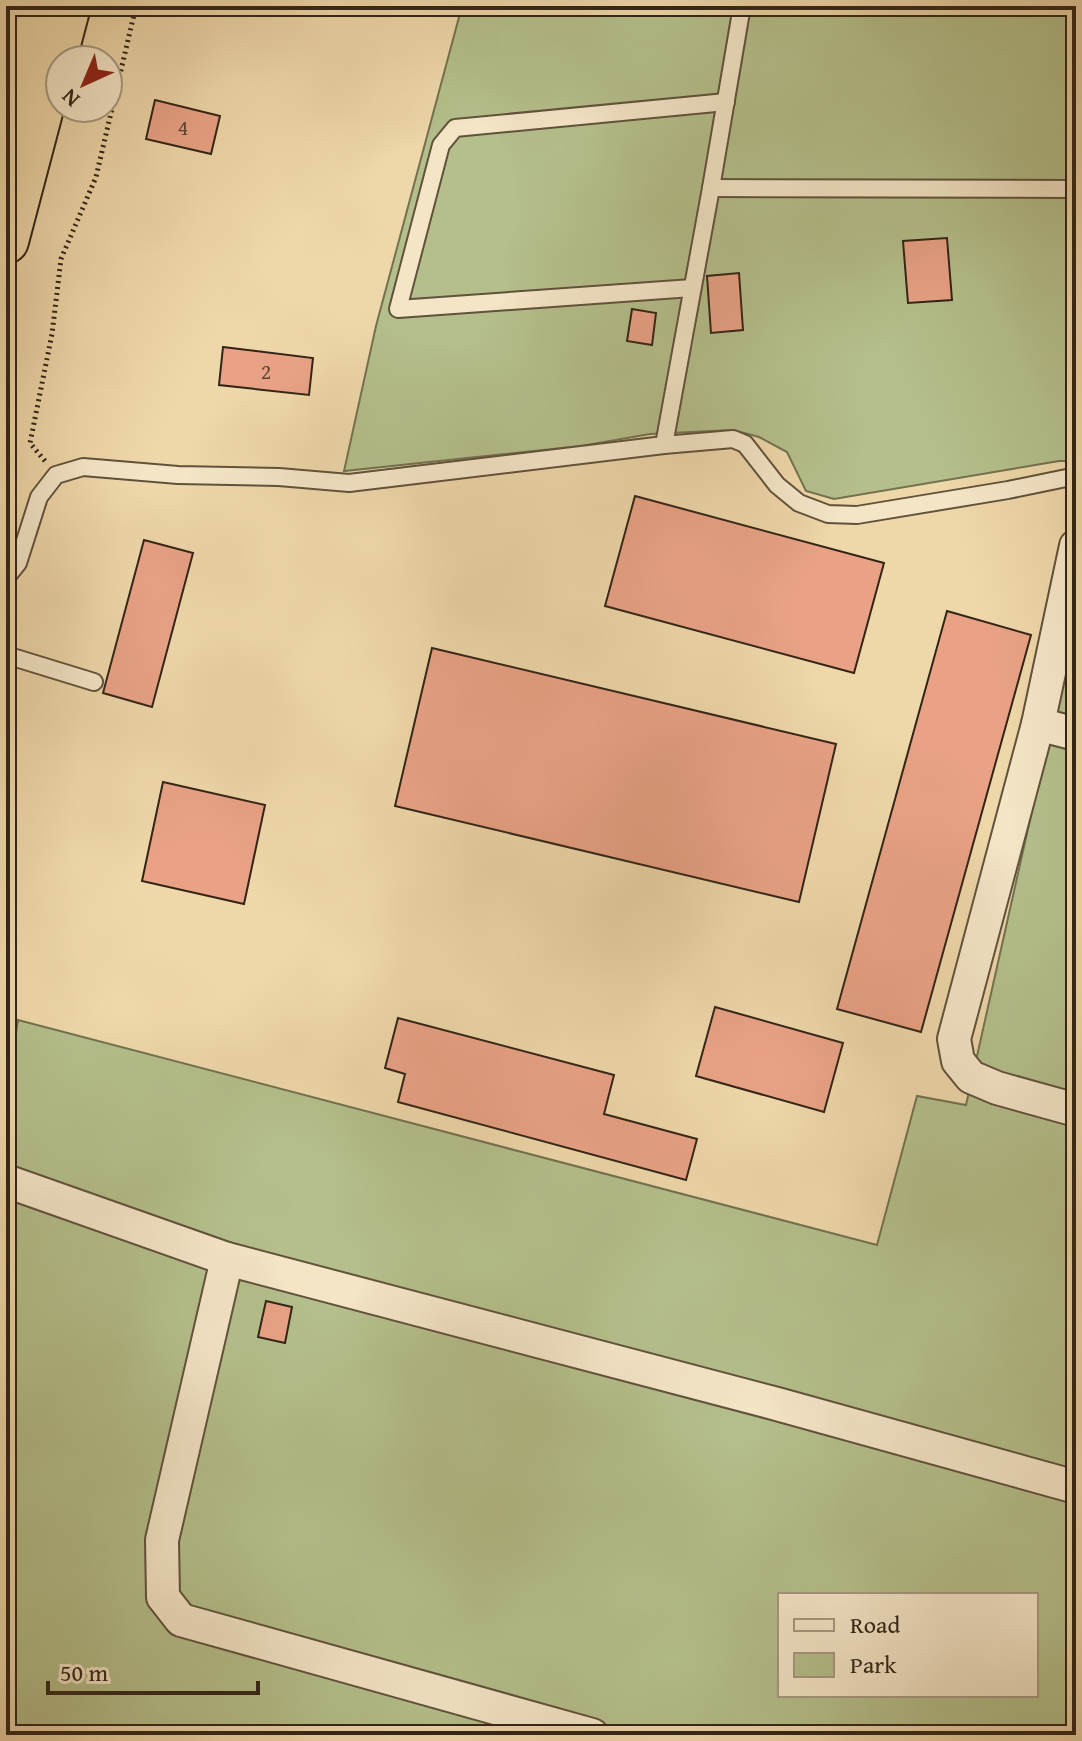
<svg xmlns="http://www.w3.org/2000/svg" width="1082" height="1741" font-family="'Gentium Book Plus',serif">
<rect width="100%" height="100%" fill="#eed7a9"/>
<filter id="stains"><feTurbulence type="fractalNoise" baseFrequency=".0025" numOctaves="4"/><feColorMatrix values="0 0 0 0 .2 0 0 0 0 .09 0 0 0 0 .02 0 0 0 .5 -.17"/></filter>
<radialGradient id="worn" r=".72"><stop offset=".6" stop-color="#630" stop-opacity="0"/><stop offset="1" stop-color="#630" stop-opacity=".3"/></radialGradient>
<g fill="#b4bf8b" stroke="#737251" stroke-width="2" fill-rule="evenodd">
<path d="M462,6H1076V461H1059L834,499L806,491L787,452L759,437L733,430L650,434L581,446L344,471L376,326Z"/>
<path d="M1076,615V1735H6V1095L18,1020L877,1245L917,1096L966,1105ZM780,1595H1036V1695H780Z"/>
</g>
<g fill="#e9a286" stroke="#322517" stroke-width="2">
<path d="M155,100L220,116L211,154L146,139Z"/>
<path d="M947,238L952,300L908,303L903,241Z"/>
<path d="M739,273L743,330L711,333L707,276Z"/>
<path d="M632,309L656,313L652,345L627,341Z"/>
<path d="M223,347L313,358L309,395L219,385Z"/>
<path d="M635,496L884,563L854,673L605,606Z"/>
<path d="M144,540L193,553L152,707L103,693Z"/>
<path d="M947,611L1031,635L921,1032L837,1009Z"/>
<path d="M432,648L836,744L799,902L395,806Z"/>
<path d="M163,782L265,805L244,904L142,881Z"/>
<path d="M715,1007L843,1043L824,1112L696,1076Z"/>
<path d="M398,1018L614,1075L604,1114L697,1139L686,1180L398,1102L405,1074L385,1068Z"/>
<path d="M266,1301L292,1307L285,1343L258,1337Z"/>
</g>
<g fill="none" stroke-linecap="round" stroke-linejoin="round">
<defs>
<g id="lane">
<path d="M711,188L1076,189"/>
<path d="M692,288L398,309L441,145L455,128L726,102"/>
<path d="M664,445L711,188L742,6"/>
<path d="M6,578L18,563L39,497L56,475L83,467L178,475L279,477L349,483L664,445L733,439L745,444L777,485L799,503L828,514L857,515L1008,490L1076,476"/>
<path d="M6,655L94,682"/>
</g>
<g id="street">
<path d="M1076,546L1038,724L954,1039L958,1061L971,1077L997,1088L1076,1110"/>
<path d="M1038,724L1076,734"/>
<path d="M6,1181L227,1259L777,1404L1076,1487"/>
<path d="M227,1259L162,1540L163,1597L181,1620L592,1735"/>
</g>
<g id="highway">
<path d="M6,112L34,6"/>
<path d="M6,241L68,6"/>
</g>
</defs>
<use href="#lane" stroke="#61523c" stroke-width="20"/>
<use href="#street" stroke="#61523c" stroke-width="36"/>
<use href="#highway" stroke="#322517" stroke-width="48"/>
<path stroke="#322517" stroke-width="5" stroke-dasharray="2 4" stroke-linecap="butt" d="M45,461L30,443L52,334L61,259L96,177L136,6"/>
<use href="#lane" stroke="#f4e5c7" stroke-width="16"/>
<use href="#street" stroke="#f4e5c7" stroke-width="32"/>
<use href="#highway" stroke="#eed7a9" stroke-width="44"/>
</g>
<g text-anchor="middle" stroke-width="6" stroke-linejoin="round" paint-order="stroke">
<g font-size="22" fill="#604433">
<text x="183" y="135">4</text>
<text x="266" y="379">2</text>
</g>
</g>
<rect width="1082" height="1741" fill="none" stroke="#eed7a9" stroke-width="32"/>
<rect x="8" y="8" width="1066" height="1725" fill="none" stroke="#322517" stroke-width="4"/>
<rect x="16" y="16" width="1050" height="1709" fill="none" stroke="#322517" stroke-width="2"/>
<rect x="778" y="1593" width="260" height="104" fill="#f4e5c7" stroke="#a69881" stroke-width="2"/>
<rect x="794" y="1619" width="40" height="12" fill="#f4e5c7" stroke="#a69881" stroke-width="2"/>
<text x="850" y="1633" font-size="24" fill="#322517">Road</text>
<rect x="794" y="1653" width="40" height="24" fill="#b4bf8b" stroke="#a69881" stroke-width="2"/>
<text x="850" y="1673" font-size="24" fill="#322517">Park</text>
<g transform="translate(84 84) rotate(224)"><circle r="38" fill="#f4e5c7" stroke="#a69881" stroke-width="2"/>
<path d="M0-6L14 30L0 20L-14 30Z" fill="#8f2418"/>
<text y="-12" font-size="22" font-weight="bold" text-anchor="middle" fill="#322517">N</text>
</g>
<path d="M48 1681v12h210v-12" fill="none" stroke="#322517" stroke-width="4"/>
<text x="60" y="1681" font-size="24" fill="#322517" stroke="#f4e5c7" stroke-width="6" paint-order="stroke">50 m</text>
<rect width="100%" height="100%" filter="url(#stains)"/>
<rect width="100%" height="100%" fill="url(#worn)"/>
</svg>
